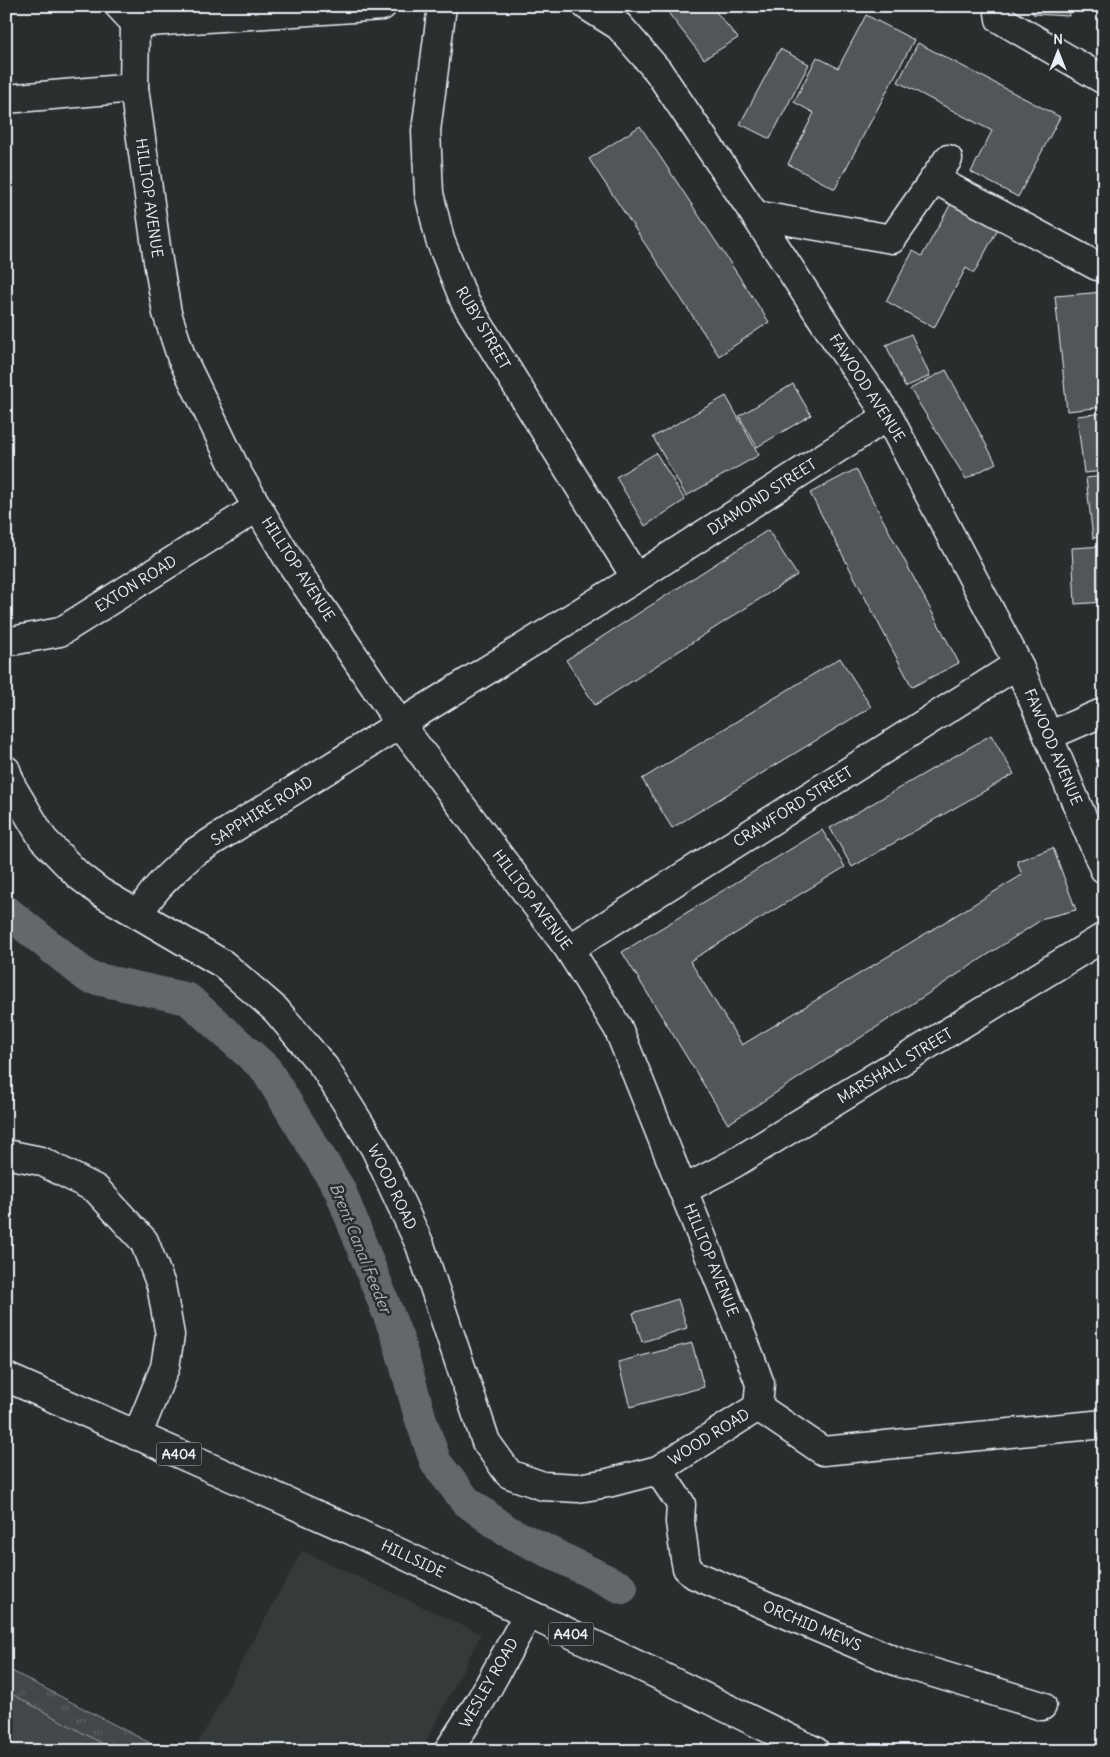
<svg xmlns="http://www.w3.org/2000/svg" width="1110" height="1757" font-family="Delius,sans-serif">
<defs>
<pattern id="park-tufts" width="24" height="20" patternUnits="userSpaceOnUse" patternTransform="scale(1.25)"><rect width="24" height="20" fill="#424648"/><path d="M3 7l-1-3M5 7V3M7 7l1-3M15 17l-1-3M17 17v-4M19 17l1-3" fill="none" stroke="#5d6163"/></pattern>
</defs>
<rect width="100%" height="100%" fill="#2a2d2e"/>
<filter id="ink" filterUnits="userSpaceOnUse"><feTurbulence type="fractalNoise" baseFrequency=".02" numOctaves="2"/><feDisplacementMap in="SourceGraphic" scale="10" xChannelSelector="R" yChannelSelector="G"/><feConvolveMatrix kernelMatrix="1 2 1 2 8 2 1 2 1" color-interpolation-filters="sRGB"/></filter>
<g filter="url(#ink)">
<path fill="#363a3b" d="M302,1551L481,1634L421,1751H194Z"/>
<path fill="url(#park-tufts)" stroke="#959ca0" d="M6,1668L165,1751H6Z"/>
<path fill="#424648" stroke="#959ca0" d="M6,1691L116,1751H6Z"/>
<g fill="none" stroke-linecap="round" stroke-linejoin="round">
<path stroke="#63686b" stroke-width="32" d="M6,911L88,977L188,999L265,1068L340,1190L398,1339L421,1420L436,1463L466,1501L507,1531L622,1588"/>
</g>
<g fill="#535759" stroke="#e8f1f8">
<path d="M663,6H711L738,38L704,59Z"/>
<path d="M1032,6H1068L1069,16L1033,14Z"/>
<path d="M866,15L914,40L835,189L788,164L814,113L794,102L817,57L838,68Z"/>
<path d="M918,43L1060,117L1018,197L971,172L992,131L898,82Z"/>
<path d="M780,49L809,64L770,139L740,124Z"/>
<path d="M640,126L769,322L719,356L589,159Z"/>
<path d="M954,198L1001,223L974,273L966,268L934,328L886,301L913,251L922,256Z"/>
<path d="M1104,292V407L1067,411L1055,296Z"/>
<path d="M911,334L930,376L905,387L886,345Z"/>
<path d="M946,370L996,463L966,479L910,389Z"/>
<path d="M793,384L811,415L757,447L739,416Z"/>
<path d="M726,396L759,455L686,496L653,437Z"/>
<path d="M1104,413V471L1084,473L1077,416Z"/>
<path d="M656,453L685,500L645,526L616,477Z"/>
<path d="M856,469L959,663L912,687L810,493Z"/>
<path d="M1104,476V536L1093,538L1086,478Z"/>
<path d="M768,530L797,575L595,705L566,660Z"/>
<path d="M1104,546V602L1075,604L1072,548Z"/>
<path d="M840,658L871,707L672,828L642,779Z"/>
<path d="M991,735L1014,774L852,867L830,828Z"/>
<path d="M822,830L845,867L690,961L742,1045L1022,875L1017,861L1053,848L1076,910L1044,918L728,1124L622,952Z"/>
<path d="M678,1299L687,1328L642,1342L633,1313Z"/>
<path d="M692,1343L704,1387L630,1407L618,1362Z"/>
</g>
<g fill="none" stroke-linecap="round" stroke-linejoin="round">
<defs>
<g id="minor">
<path d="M119,6L135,23"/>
<path d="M442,6L426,131L429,193L440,240L465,302L636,578"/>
<path d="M587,6L619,26L658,71L755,215L838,343L888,416L1018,664L1104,869"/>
<path d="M998,6L1000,19L1104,80"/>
<path d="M135,23L134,88L158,261L167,313L181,356L238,474L289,560L400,724L569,949L618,1028L750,1357L760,1384L758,1407"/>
<path d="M135,23L382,6"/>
<path d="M6,99L134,88"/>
<path d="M934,179L1097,266H1104"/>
<path d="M755,215L892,239L948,159"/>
<path d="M6,642L60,632L258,507"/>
<path d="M1048,736L1104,712"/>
<path d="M6,770L12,787L43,839L78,875L100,892L223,964L276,1010L324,1067L375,1148L420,1245L486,1442L509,1474L543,1486L578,1488L608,1483L658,1470L758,1407"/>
<path d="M139,915C151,890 172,873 192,854L400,724L636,578L888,416"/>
<path d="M569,949L1018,664"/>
<path d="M6,1154L41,1161L96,1189L144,1241L161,1285L170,1335L165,1367L137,1436"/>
<path d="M683,1190L733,1164L1104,937"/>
<path d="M758,1407L823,1451L1104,1424"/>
<path d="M658,1470L681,1504L680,1522L685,1558L687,1568L695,1575L898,1662L1042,1706"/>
<path d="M448,1751L481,1700L528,1614"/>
</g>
<path id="major" d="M6,1377L353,1531L665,1678L815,1751"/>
</defs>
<use href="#minor" stroke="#e8f1f8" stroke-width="31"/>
<use href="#major" stroke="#e8f1f8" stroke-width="31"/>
<use href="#minor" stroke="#2a2d2e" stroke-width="28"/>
<use href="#major" stroke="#2a2d2e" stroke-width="28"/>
</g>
</g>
<g text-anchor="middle" stroke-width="5" stroke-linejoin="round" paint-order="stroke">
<g fill="#2a2d2e" stroke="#afb6bb" stroke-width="1">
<rect x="156.5" y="1442.5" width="45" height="23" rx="4"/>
<rect x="548.5" y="1622.5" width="45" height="23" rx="4"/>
</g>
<g font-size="14" font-weight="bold" fill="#e8f1f8">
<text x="179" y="1459">A404</text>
<text x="571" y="1639">A404</text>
</g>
<g font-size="15" fill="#e8f1f8" stroke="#2a2d2e">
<text transform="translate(149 198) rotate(82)" y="5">HILLTOP AVENUE</text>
<text transform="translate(483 328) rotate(60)" y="5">RUBY STREET</text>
<text transform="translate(867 388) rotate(57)" y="5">FAWOOD AVENUE</text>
<text transform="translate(762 497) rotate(-33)" y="5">DIAMOND STREET</text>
<text transform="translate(298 569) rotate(57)" y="5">HILLTOP AVENUE</text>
<text transform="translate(136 584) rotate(-32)" y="5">EXTON ROAD</text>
<text transform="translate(1053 747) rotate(67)" y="5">FAWOOD AVENUE</text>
<text transform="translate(793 807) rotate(-32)" y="5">CRAWFORD STREET</text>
<text transform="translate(262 811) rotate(-32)" y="5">SAPPHIRE ROAD</text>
<text transform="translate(532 900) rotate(53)" y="5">HILLTOP AVENUE</text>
<text transform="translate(895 1066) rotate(-31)" y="5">MARSHALL STREET</text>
<text transform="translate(392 1187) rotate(64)" y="5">WOOD ROAD</text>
<text transform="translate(711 1260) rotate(68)" y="5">HILLTOP AVENUE</text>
<text transform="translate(709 1437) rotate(-32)" y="5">WOOD ROAD</text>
<text transform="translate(413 1559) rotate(25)" y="5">HILLSIDE</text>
<text transform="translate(812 1626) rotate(23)" y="5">ORCHID MEWS</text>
<text transform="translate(489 1683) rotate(-60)" y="5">WESLEY ROAD</text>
</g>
<g font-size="16" font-style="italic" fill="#acb3b9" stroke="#2a2d2e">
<text transform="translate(361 1248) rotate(68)" y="6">Brent Canal Feeder</text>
</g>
</g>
<rect width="1110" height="1757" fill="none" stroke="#2a2d2e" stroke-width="25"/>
<rect x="12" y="12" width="1085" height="1732" fill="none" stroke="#e8f1f8" stroke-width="2" filter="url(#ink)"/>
<g transform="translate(1058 52)" stroke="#2a2d2e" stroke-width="4" paint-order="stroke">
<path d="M0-4L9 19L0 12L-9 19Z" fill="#e8f1f8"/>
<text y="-8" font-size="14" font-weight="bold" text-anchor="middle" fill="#e8f1f8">N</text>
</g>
</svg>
